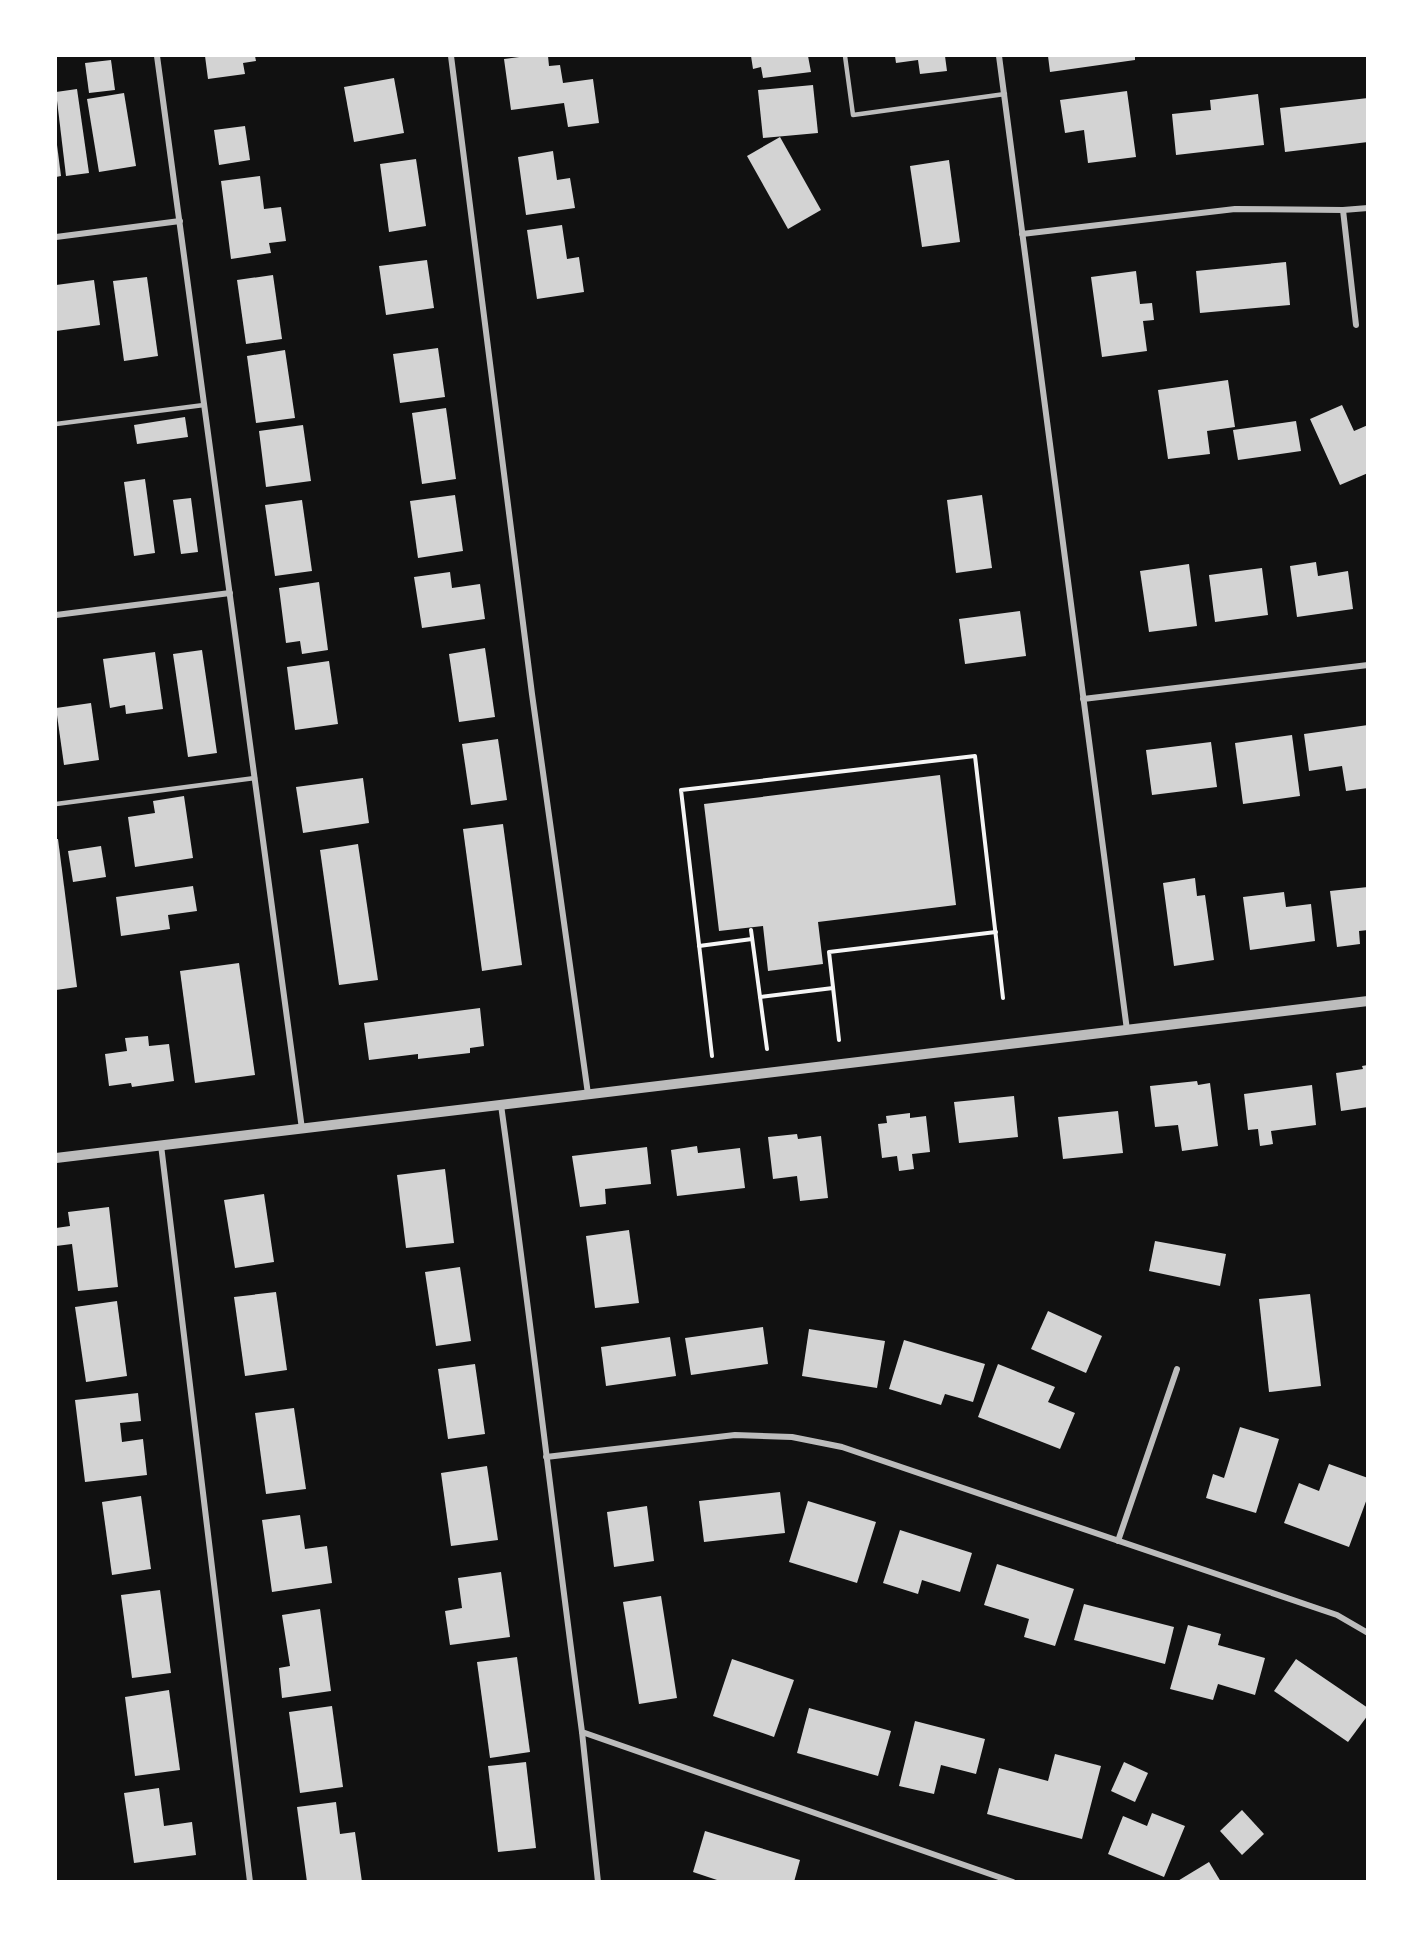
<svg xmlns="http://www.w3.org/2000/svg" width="1423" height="1937" font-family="'Zilla Slab',serif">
<rect width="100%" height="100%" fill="#111"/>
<g fill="#d3d3d3">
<path d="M205,56H255L256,61L243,63L245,74L208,79Z"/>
<path d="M527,56H548L549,66L560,65L563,83L593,79L599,123L568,127L564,103L511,110L504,59Z"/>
<path d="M751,56H808L811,72L763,78L761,67L753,69Z"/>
<path d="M895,56H945L947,71L920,74L918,60L896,63Z"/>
<path d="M1048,56H1135V60L1050,72Z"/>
<path d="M111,60L115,90L89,93L85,63Z"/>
<path d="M394,78L404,133L354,142L344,87Z"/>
<path d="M813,85L818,133L763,138L758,90Z"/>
<path d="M77,89L89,173L66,176L56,92Z"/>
<path d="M1127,91L1136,157L1088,163L1084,130L1065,133L1060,100Z"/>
<path d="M124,93L136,166L99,172L87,99Z"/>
<path d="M1258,94L1264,145L1176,155L1172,114L1211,110L1210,100Z"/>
<path d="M1368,98V142L1285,152L1280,108Z"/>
<path d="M245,126L250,160L219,165L214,130Z"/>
<path d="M780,137L821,210L788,229L747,156Z"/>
<path d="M57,145L61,176L56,177V146Z"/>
<path d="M553,151L557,180L570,178L575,208L526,215L518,157Z"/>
<path d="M416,159L426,226L389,232L380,164Z"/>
<path d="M949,160L960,242L922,247L910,166Z"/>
<path d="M260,176L264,209L281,207L286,241L269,243L271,253L231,259L221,181Z"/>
<path d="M562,225L567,259L579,257L584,292L537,299L527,230Z"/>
<path d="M427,260L434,308L386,315L379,266Z"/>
<path d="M1286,262L1290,305L1200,313L1196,271Z"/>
<path d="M1136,271L1140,304L1152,303L1154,320L1143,321L1147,351L1102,357L1091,277Z"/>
<path d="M273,275L282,339L246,344L237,280Z"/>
<path d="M147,277L158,356L124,361L113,281Z"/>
<path d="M94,280L100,325L56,331V285Z"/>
<path d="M438,348L445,397L400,403L393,354Z"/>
<path d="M285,350L295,418L256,423L247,356Z"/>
<path d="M1228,380L1235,427L1207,431L1210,454L1168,459L1158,390Z"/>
<path d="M1342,405L1354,431L1368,425V473L1340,485L1310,419Z"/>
<path d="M446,408L456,479L422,484L412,413Z"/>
<path d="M185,417L188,437L137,444L134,425Z"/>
<path d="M1296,421L1301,451L1238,460L1233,430Z"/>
<path d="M303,425L311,481L266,487L259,431Z"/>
<path d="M145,479L155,553L134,556L124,482Z"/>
<path d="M455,495L463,551L418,558L410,501Z"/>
<path d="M982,495L992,568L956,573L947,500Z"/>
<path d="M191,498L198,552L181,554L173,500Z"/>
<path d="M302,500L312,571L275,576L265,505Z"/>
<path d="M1316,562L1318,576L1348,571L1353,609L1297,617L1290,566Z"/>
<path d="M1189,564L1197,626L1149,632L1140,571Z"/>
<path d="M1262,568L1268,615L1215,622L1209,575Z"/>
<path d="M450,572L452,588L480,584L485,619L422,628L414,577Z"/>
<path d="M319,582L328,650L302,654L300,641L286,643L279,588Z"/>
<path d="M1020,611L1026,656L965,664L959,619Z"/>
<path d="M485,648L495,717L459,722L449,654Z"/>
<path d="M202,650L217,753L188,757L173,654Z"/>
<path d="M155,652L163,709L126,714L125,705L110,708L103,659Z"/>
<path d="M329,661L338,724L295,730L287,667Z"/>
<path d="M91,703L99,760L64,765L56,708Z"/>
<path d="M1368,725V788L1346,791L1342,766L1309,771L1304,734Z"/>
<path d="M1292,735L1300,796L1243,804L1235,743Z"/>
<path d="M498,739L507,800L471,805L462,744Z"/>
<path d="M1211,742L1217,787L1152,795L1146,750Z"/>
<path d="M940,775L956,905L818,922L823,964L768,971L763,926L719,931L704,804Z"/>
<path d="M363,778L369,823L303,833L296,787Z"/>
<path d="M184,796L193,858L135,867L128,817L155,813L153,801Z"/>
<path d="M503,824L522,965L482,971L463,829Z"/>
<path d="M56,839H58L77,987L56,990Z"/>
<path d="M358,844L378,980L339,985L320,850Z"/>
<path d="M101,846L106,877L73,882L68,851Z"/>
<path d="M1195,878L1197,896L1205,895L1214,960L1174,966L1163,883Z"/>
<path d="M193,886L197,911L168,915L170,929L121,936L116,897Z"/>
<path d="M1368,887V930L1359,931L1360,944L1337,947L1330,891Z"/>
<path d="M1284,892L1286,907L1311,904L1315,941L1250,950L1243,897Z"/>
<path d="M239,963L255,1075L195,1083L180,971Z"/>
<path d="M480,1008L484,1046L470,1048V1053L418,1059V1054L369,1060L364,1023Z"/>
<path d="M148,1036L149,1046L169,1044L174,1081L132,1087L131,1083L109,1086L105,1054L127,1051L125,1038Z"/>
<path d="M1368,1065V1107L1341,1111L1336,1073L1363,1069L1362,1066Z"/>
<path d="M1197,1081L1198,1085L1210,1083L1218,1146L1182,1151L1178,1125L1155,1127L1150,1086Z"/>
<path d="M1312,1085L1316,1125L1271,1131L1273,1144L1260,1146L1258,1129L1248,1130L1244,1094Z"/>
<path d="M1014,1096L1018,1137L959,1143L954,1102Z"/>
<path d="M1118,1111L1123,1153L1063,1159L1058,1117Z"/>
<path d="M910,1113V1118L926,1116L930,1152L912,1154L914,1169L899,1171L897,1156L882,1158L878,1124L887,1123L886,1116Z"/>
<path d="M797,1134L798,1139L821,1136L828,1198L800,1201L797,1176L773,1179L768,1137Z"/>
<path d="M697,1146L698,1153L740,1148L745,1188L677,1196L671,1150Z"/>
<path d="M647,1147L651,1184L605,1189L606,1204L580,1207L572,1156Z"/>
<path d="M445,1169L454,1243L406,1248L397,1175Z"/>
<path d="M264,1194L274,1262L235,1268L224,1200Z"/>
<path d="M109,1207L118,1287L78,1291L72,1244L56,1246V1228L70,1226L68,1212Z"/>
<path d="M629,1230L639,1303L595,1308L586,1236Z"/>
<path d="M1155,1241L1226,1254L1220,1286L1149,1271Z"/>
<path d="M460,1267L471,1341L436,1346L425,1272Z"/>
<path d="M276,1292L287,1370L245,1376L234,1297Z"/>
<path d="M1310,1294L1321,1386L1269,1392L1259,1299Z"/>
<path d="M117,1301L127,1376L86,1382L75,1307Z"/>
<path d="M1048,1311L1102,1336L1086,1373L1031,1349Z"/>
<path d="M763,1327L768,1364L691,1375L685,1338Z"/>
<path d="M809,1329L885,1341L877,1388L802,1376Z"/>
<path d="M670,1337L676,1376L606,1386L601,1347Z"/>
<path d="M904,1340L985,1364L973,1402L945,1394L941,1405L889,1389Z"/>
<path d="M475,1364L485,1434L448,1439L438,1369Z"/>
<path d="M998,1364L1055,1387L1048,1402L1075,1413L1060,1449L978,1417Z"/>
<path d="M138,1393L141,1421L120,1423L122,1442L143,1439L147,1475L85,1482L75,1400Z"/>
<path d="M294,1408L306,1489L266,1494L255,1413Z"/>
<path d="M1240,1427L1279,1439L1256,1513L1206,1498L1213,1474L1224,1478Z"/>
<path d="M1329,1464L1368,1478V1496L1349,1547L1284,1523L1299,1483L1319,1491Z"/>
<path d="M487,1466L498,1540L451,1546L441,1473Z"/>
<path d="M780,1492L785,1533L704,1542L699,1501Z"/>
<path d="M141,1496L151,1569L112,1575L102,1502Z"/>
<path d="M808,1501L876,1522L857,1583L789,1562Z"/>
<path d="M647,1506L654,1561L614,1567L607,1512Z"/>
<path d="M300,1515L305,1549L327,1546L332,1583L272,1592L262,1520Z"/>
<path d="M900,1530L972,1553L960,1592L922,1580L918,1594L883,1583Z"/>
<path d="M997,1564L1074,1589L1055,1646L1024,1637L1029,1619L984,1605Z"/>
<path d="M501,1572L510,1637L450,1645L445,1611L462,1608L458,1578Z"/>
<path d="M160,1590L171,1673L132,1678L121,1595Z"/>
<path d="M661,1596L677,1698L639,1704L623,1602Z"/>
<path d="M1084,1604L1174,1627L1165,1664L1074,1640Z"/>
<path d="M320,1609L331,1691L282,1698L279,1668L290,1666L282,1615Z"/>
<path d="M1188,1625L1221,1634L1218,1645L1265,1658L1255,1695L1218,1684L1213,1700L1170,1689Z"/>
<path d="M517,1657L530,1752L490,1758L477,1662Z"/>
<path d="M732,1659L794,1680L774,1737L713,1716Z"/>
<path d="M1296,1659L1368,1708V1715L1348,1742L1274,1691Z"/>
<path d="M169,1690L180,1770L135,1776L125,1697Z"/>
<path d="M332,1706L343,1787L300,1793L289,1712Z"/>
<path d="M809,1708L891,1731L878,1776L797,1753Z"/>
<path d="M915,1721L985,1739L976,1774L941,1765L934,1794L899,1786Z"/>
<path d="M1055,1754L1101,1766L1082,1839L987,1814L999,1768L1048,1781Z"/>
<path d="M526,1762L536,1848L498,1852L488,1766Z"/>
<path d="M1124,1762L1148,1773L1135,1802L1111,1791Z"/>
<path d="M159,1788L164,1826L192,1822L196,1855L134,1863L124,1793Z"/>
<path d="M336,1802L340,1834L355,1832L362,1882H307L297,1807Z"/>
<path d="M1242,1810L1264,1834L1242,1855L1220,1831Z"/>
<path d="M1152,1813L1185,1826L1164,1877L1108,1854L1123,1816L1147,1826Z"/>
<path d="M705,1831L800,1860L794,1882H723L693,1872Z"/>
<path d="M1209,1862L1221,1882H1176Z"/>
</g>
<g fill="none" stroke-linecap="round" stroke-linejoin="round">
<g stroke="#f5f5f5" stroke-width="4">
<path d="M751,930L767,1049"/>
<path d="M699,946L752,939"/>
<path d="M760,997L833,988"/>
<path d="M839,1040L829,952L996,932"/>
<path d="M712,1056L681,790L975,756L1003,998"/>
</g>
<g stroke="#bcbcbc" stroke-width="4.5">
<path d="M845,56L853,115L1005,94"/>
<path d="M56,424L204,405"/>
<path d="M56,804L255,778"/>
</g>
<g stroke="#bcbcbc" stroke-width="6">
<path d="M157,56L302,1129"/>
<path d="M451,56L532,694L588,1094"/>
<path d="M999,56L1127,1030"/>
<path d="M1343,210L1356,325"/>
<path d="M1022,234L1235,209L1343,210L1368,208"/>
<path d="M56,237L180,221"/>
<path d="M56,615L230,593"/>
<path d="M1083,699L1368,665"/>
<path d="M501,1105C530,1313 554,1523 582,1732L1013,1882"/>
<path d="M161,1145L250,1882"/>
<path d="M546,1457L735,1435L792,1437L842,1447L1337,1615L1368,1633"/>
<path d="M1118,1541L1177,1369"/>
<path d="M582,1732L598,1882"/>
</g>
<path stroke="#bcbcbc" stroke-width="10" d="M56,1158L1368,1001"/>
</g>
<rect width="1423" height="1937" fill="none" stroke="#ffffff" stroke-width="114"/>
</svg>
